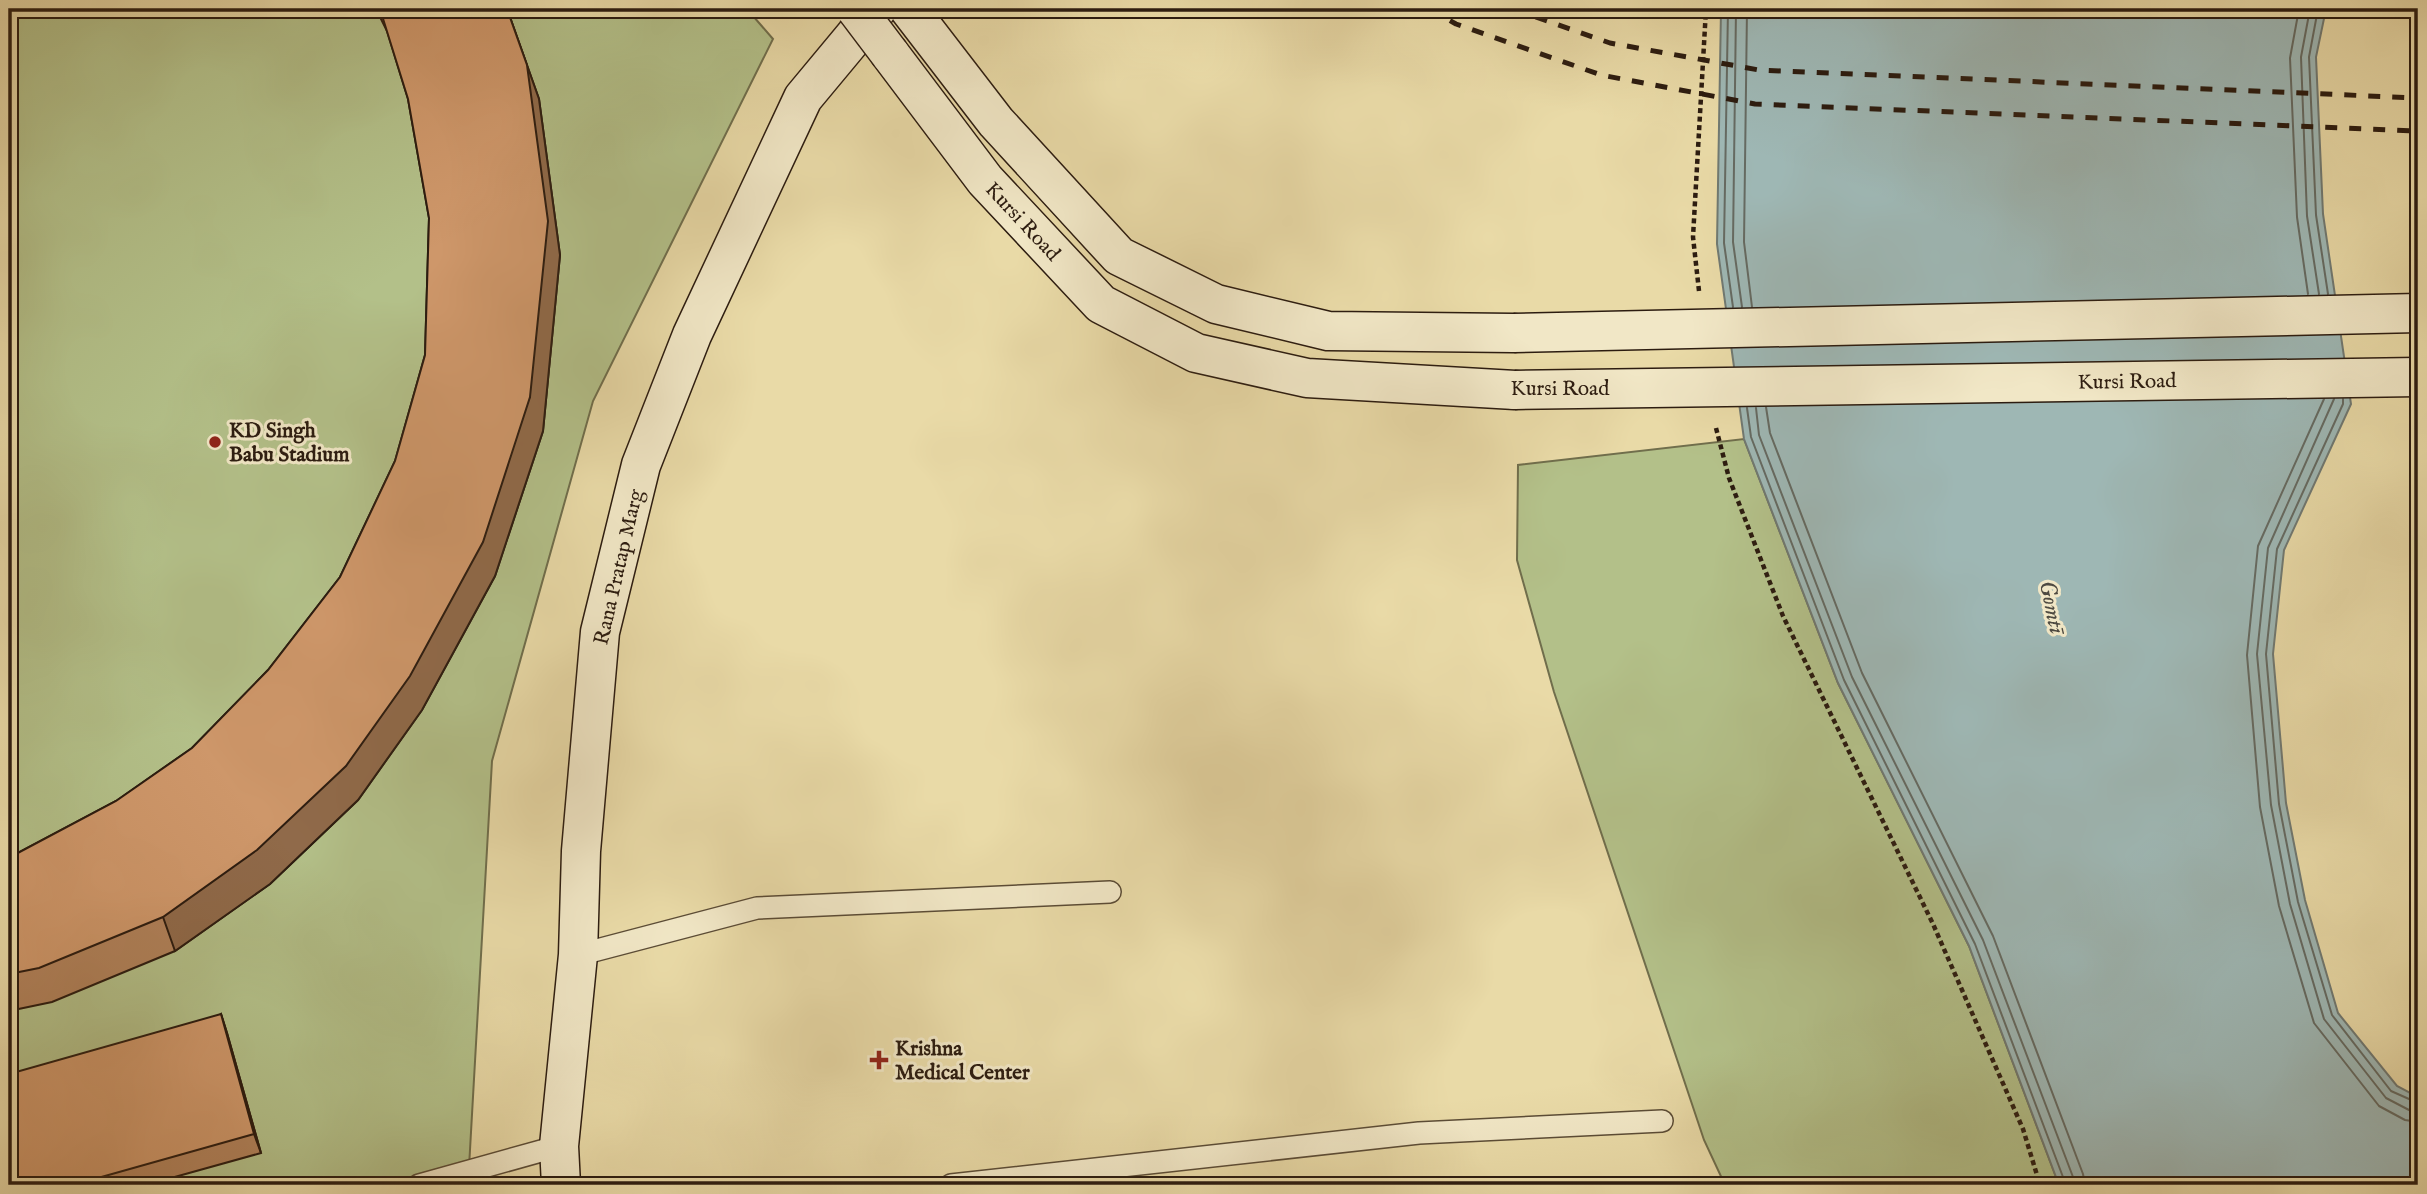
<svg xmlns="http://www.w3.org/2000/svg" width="2427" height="1194" font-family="'IM FELL English',serif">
<rect width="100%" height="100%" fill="#e9daa7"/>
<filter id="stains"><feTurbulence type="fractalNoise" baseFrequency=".00286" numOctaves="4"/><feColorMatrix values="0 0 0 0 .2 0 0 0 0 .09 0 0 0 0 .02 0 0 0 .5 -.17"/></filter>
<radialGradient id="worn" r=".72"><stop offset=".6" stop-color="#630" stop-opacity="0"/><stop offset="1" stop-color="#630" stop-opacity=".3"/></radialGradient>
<g fill="#b3c089" stroke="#706e4c" stroke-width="2">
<path d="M9,9H747L773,39L593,401L492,761L468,1185H9Z"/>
<path d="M1744,439L1838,683L1969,946L2059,1185H1725L1704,1140L1554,692L1517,560L1518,465Z"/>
</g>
<path fill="#9eb7b4" stroke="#707972" stroke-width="2" d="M1721,9H2326L2316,57L2323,214L2351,404L2284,550L2273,654L2286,803L2305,900L2338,1013L2397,1086L2418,1097V1185H2059L1969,946L1838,683L1744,439L1717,244Z"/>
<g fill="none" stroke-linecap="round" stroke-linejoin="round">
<g stroke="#656a62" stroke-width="2">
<path d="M1728,9L1724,243L1733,307"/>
<path d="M1736,9L1733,242L1742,307"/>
<path d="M1747,9L1744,242L1752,307"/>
<path d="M2299,9L2290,58L2297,217L2308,294"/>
<path d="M2310,9L2301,57L2307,216L2319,294"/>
<path d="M2318,9L2309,57L2316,215L2328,294"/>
<path d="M2324,399L2258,546L2247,655L2260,807L2279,906L2314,1023L2379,1106L2405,1120L2418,1122"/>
<path d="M2334,399L2268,548L2257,654L2271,805L2290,904L2324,1019L2386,1098L2409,1110L2418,1112"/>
<path d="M2343,399V404L2277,549L2266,654L2279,804L2298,902L2332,1015L2391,1091L2418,1103"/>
<path d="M1766,407L1770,433L1862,673L1993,936L2083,1174L2085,1185"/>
<path d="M1747,408L1751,437L1844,680L1975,944L2066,1185"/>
<path d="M1756,408L1759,435L1852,677L1983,940L2073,1177L2074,1185"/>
</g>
<defs>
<g id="service">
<path d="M578,955L757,908L1110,892"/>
<path d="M419,1185L559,1146"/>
<path d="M951,1185L1419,1133L1662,1121"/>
</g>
<g id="secondary">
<path d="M909,9L996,122L1119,256L1216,304L1328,331L1514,333"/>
<path d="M890,54L985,180L1101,304L1196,353L1307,378L1515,390"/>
<path d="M561,1185L559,1146L578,955L581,851L600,632L641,465L692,335L803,98L877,9"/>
</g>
</defs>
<use href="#service" stroke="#5b4c36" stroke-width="24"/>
<use href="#secondary" stroke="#2c1c10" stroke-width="41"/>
<g stroke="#2c1c10" stroke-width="4.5" stroke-dasharray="5 3.5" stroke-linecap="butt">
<path d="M1699,291L1693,237L1706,9"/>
<path d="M1716,428L1729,478L1783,616L1933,924L2023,1129L2040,1185"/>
</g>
<use href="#service" stroke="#f1e7c6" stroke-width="21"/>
<use href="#secondary" stroke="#f1e7c6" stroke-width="38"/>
<g stroke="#2c1c10" stroke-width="5" stroke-dasharray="12 12" stroke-linecap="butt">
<path d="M1429,9L1456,24L1601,75L1755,104L2418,131"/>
<path d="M1513,9L1610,43L1759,70L2418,98"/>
</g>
<defs>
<g id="secondary-bridge">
<path d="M856,9L890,54"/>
<path d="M1514,333L2418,313"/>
<path d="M1515,390L2418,377"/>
</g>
</defs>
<use href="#secondary-bridge" stroke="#2c1c10" stroke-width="41" stroke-linecap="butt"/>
<use href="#secondary-bridge" stroke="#f1e7c6" stroke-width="38"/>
</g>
<g fill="#b1825b" stroke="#2c1c10" stroke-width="2">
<path d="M376,9H507L539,99L560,255L543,431L495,576L422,710L358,800L270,884L175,951L52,1002L9,1011V855L16,854L116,801L192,748L268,670L340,577L395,461L425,355L429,218L408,99L387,31Z"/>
<path d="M221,1014L227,1033L261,1153L146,1185H9Z"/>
</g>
<g fill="#906a4a" stroke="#2c1c10" stroke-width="2">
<path d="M507,9L539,99L560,255L543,431L495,576L422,710L358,800L270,884L175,951L163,917L530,397Z"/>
<path d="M221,1014L227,1033L261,1153L254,1134Z"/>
</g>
<g fill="#ce976a" stroke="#2c1c10" stroke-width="2">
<path d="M380,9H507L527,65L548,221L530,397L483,542L410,676L346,766L257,850L163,917L39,968L9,974V855L16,854L116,801L192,748L268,670L340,577L395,461L425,355L429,218L408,99Z"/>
<path d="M221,1014L254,1134L73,1185H9V1074Z"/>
</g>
<g fill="#8f2418" stroke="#f1e7c6" stroke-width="2.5">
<circle cx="215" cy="442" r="7"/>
<path d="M875.5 1049.5h7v7h7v7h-7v7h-7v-7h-7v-7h7z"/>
</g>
<g text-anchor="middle" stroke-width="6" stroke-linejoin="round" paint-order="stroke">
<g font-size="21" fill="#2c1c10" stroke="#f1e7c6">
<text transform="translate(1023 221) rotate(47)" y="7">Kursi Road</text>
<text transform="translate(2127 381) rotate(-1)" y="7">Kursi Road</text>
<text x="1560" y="395">Kursi Road</text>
<text transform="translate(618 567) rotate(-77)" y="7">Rana Pratap Marg</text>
</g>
<g font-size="21" font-weight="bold" fill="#2c1c10" stroke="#f1e7c6" text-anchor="start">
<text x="229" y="437">KD Singh<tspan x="229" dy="24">Babu Stadium</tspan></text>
<text x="895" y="1055">Krishna<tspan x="895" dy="24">Medical Center</tspan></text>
</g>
<g font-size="23" font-style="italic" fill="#4e4a41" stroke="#f1e7c6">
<text transform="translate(2053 607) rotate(78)" y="8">Gomtī</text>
</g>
</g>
<rect width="2427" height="1194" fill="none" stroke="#e9daa7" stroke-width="35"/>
<rect x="10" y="10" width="2406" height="1173" fill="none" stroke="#2c1c10" stroke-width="3.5"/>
<rect x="18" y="18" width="2392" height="1159" fill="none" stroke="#2c1c10" stroke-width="2"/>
<rect width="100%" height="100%" filter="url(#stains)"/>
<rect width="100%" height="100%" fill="url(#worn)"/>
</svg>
